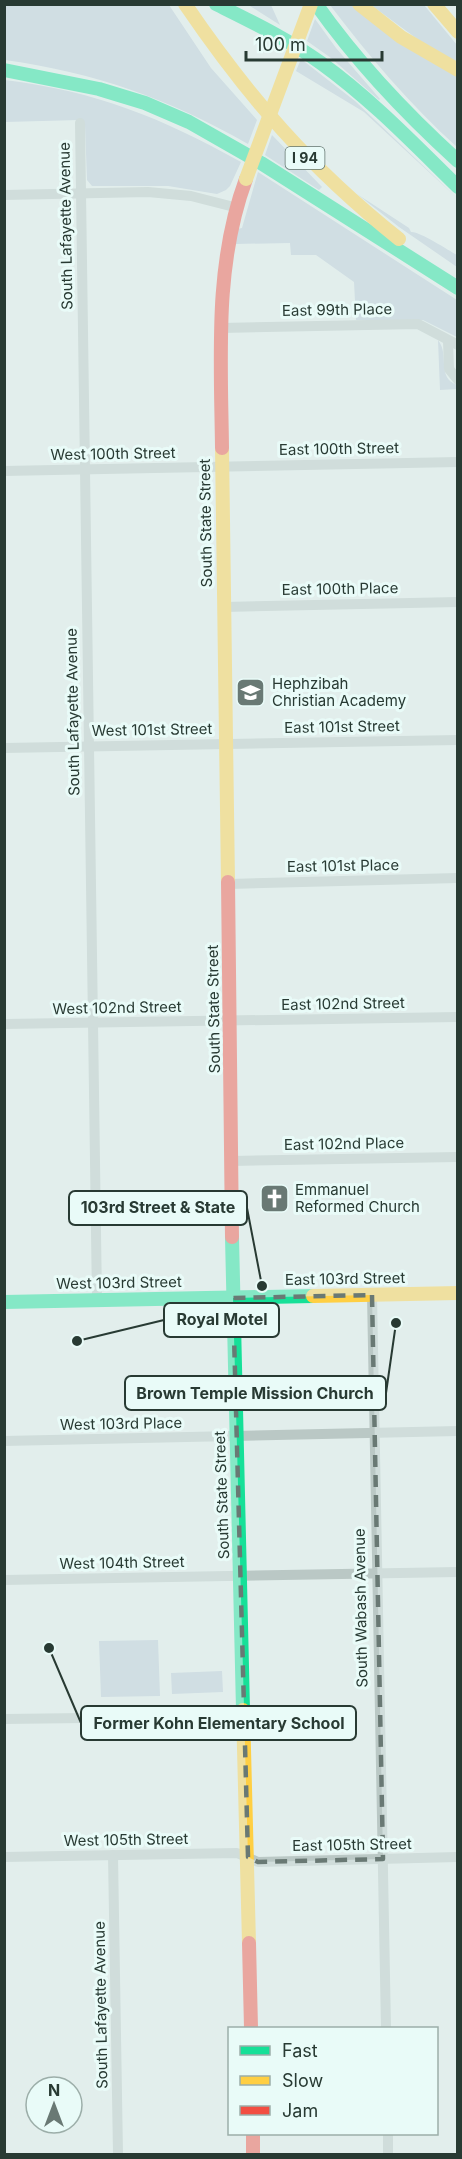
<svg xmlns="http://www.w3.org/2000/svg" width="462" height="2159" font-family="Inter,sans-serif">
<rect width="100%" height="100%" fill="#e2eeec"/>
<g fill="#bac9d7">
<path d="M5,5H169L211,68L257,120L248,144C167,98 97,73 5,60Z"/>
<path d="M254,5H271L280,25L250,6Z"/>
<path d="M330,5H354L457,75V147C409,104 369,56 330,5Z"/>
<path d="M371,5H424L457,45V64L431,49Z"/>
<path d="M315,19L336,48L380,99L379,100L331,58L307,41Z"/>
<path d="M301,59L355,101L457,198L364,112L296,71Z"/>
<path d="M5,80C96,91 162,118 241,162L230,186L226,190L217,194L168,186H92L87,180L85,125L79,120L5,122Z"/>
<path d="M272,135L322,187L319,190L265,155Z"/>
<path d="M258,172L457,300V337L423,320H356L354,282L316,255H291L290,243L235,244L237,229L242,228Z"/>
<path d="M357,194L409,228L411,232C419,231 448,250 457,255V267L399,227Z"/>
<path d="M438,340C450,355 436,377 457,385V389L440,390Z"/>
<path d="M158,1640L160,1696L101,1697L99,1641Z"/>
<path d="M222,1671L223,1692L172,1694L171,1673Z"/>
</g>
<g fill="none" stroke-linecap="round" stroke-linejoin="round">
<g stroke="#bac8c5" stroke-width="10">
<path d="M80,123L97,1300"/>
<path d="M4,195L148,192L191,196L234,207"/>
<path d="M221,328L418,324L458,345"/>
<path d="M448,341L449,369L458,380"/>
<path d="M4,471L458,462"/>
<path d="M224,607L458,602"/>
<path d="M4,748L458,740"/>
<path d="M229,884L458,878"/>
<path d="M4,1024L458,1017"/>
<path d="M232,1161L458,1157"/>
<path d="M372,1295L386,2028"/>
<path d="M4,1441L458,1431"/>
<path d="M4,1580L458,1572"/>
<path d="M4,1719L244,1716"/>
<path d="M113,1855L118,2154"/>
<path d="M4,1857L237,1853L258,1862L458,1857"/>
<path d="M388,2134V2154"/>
</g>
<g stroke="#16e098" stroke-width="14">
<path d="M216,4C252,22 288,39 321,63C371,99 414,144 458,187"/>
<path d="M316,4C357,62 405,113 458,161"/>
<path d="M4,70L99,89L145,103L189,122L261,163L458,288"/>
<path d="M232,1237L243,1710"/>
<path d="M4,1302L313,1296"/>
</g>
<g stroke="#ffcf43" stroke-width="14">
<path d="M185,4C249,98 310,168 399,239"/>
<path d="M359,4L401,37L458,70"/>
<path d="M434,4L458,32"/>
<path d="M222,448L228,882"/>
<path d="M313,1296L458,1293"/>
<path d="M243,1710L249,1943"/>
</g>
<g stroke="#f24e42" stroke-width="14">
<path d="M222,448C221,358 214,265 246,179"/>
<path d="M228,882L232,1237"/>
<path d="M249,1943L251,2028"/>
<path d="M253,2134V2154"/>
</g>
<path stroke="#ffcf43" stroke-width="14" d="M246,179L311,4"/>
</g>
<path d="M0 0H462V2159H0ZM372,1295L383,1859L258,1862L248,1857L233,1298Z" fill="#e2eeec" fill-opacity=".55" fill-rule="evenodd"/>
<path fill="none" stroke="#697974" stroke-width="4.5" stroke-dasharray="12 8" stroke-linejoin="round" d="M372,1295L383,1859L258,1862L248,1857L233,1298Z"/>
<defs>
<symbol id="school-square" viewBox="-11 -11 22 22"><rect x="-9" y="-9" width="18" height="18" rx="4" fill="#697974" stroke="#e9fbf8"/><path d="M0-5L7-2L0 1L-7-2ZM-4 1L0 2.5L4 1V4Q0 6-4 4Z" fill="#fff"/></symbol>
<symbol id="church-square" viewBox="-11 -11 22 22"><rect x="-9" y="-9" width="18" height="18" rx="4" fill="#697974" stroke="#e9fbf8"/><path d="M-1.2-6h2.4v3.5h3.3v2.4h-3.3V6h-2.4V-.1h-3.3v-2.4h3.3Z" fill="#fff"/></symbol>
</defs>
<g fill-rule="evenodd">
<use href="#school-square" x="234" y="676" width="33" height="33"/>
<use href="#church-square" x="258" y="1182" width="33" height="33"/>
</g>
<g text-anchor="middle" stroke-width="6" stroke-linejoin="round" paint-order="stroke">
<rect fill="#e9fbf8" stroke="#62746e" stroke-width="1.5" x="285.5" y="147" width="39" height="22" rx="4.5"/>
<g font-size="14" font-weight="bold" fill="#283a33">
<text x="305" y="163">I 94</text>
</g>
<g font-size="15" fill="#283a33" stroke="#e9fbf8">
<text transform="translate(66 226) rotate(-91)" y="5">South Lafayette Avenue</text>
<text transform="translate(337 310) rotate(-1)" y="5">East 99th Place</text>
<text transform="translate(339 449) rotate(-1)" y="5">East 100th Street</text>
<text transform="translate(113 454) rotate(-1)" y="5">West 100th Street</text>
<text transform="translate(206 523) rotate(-91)" y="5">South State Street</text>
<text transform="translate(340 589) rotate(-1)" y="5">East 100th Place</text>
<text transform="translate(73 712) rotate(-91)" y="5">South Lafayette Avenue</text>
<text transform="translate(342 727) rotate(-1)" y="5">East 101st Street</text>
<text transform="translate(152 730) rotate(-1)" y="5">West 101st Street</text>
<text transform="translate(343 866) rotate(-1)" y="5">East 101st Place</text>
<text transform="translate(343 1004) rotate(-1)" y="5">East 102nd Street</text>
<text transform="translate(117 1008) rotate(-1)" y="5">West 102nd Street</text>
<text transform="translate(214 1009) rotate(-91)" y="5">South State Street</text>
<text transform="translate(344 1144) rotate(-1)" y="5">East 102nd Place</text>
<text transform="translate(345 1279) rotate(-1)" y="5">East 103rd Street</text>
<text transform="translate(119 1283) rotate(-1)" y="5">West 103rd Street</text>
<text transform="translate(121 1424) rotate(-1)" y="5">West 103rd Place</text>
<text transform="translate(222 1495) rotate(-92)" y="5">South State Street</text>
<text transform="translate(122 1563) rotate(-1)" y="5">West 104th Street</text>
<text transform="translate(361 1608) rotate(-91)" y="5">South Wabash Avenue</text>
<text transform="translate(126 1840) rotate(-1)" y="5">West 105th Street</text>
<text transform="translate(352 1845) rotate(-1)" y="5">East 105th Street</text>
<text transform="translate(101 2005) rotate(-91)" y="5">South Lafayette Avenue</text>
</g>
<g font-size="15" fill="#283a33" stroke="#e9fbf8" text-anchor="start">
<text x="272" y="689">Hephzibah<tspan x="272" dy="17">Christian Academy</tspan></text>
<text x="295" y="1195">Emmanuel<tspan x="295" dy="17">Reformed Church</tspan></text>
</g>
</g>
<path fill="none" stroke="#283a33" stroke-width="2" d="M262 1286L247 1208M77 1341L164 1320M396 1323L386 1393M49 1648L81 1723"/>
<g fill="#283a33" stroke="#e9fbf8" stroke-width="2">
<circle cx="262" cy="1286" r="6"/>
<circle cx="77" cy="1341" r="6"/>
<circle cx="396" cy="1323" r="6"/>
<circle cx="49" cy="1648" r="6"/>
</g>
<g fill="#e9fbf8" stroke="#283a33" stroke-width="2">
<rect x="69" y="1191" width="178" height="34" rx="6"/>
<rect x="164" y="1303" width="115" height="34" rx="6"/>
<rect x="125" y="1376" width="261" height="34" rx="6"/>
<rect x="81" y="1706" width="275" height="34" rx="6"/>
</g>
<g font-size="16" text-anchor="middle" font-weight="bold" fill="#283a33">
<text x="158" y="1213">103rd Street &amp; State</text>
<text x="222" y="1325">Royal Motel</text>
<text x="255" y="1399">Brown Temple Mission Church</text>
<text x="219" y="1729">Former Kohn Elementary School</text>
</g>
<rect width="462" height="2159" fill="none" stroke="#283a33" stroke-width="12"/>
<rect x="228" y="2027" width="210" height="108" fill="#e9fbf8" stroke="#9caea9" stroke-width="1.5"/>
<rect x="240" y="2046" width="30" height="9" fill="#16e098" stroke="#9caea9" stroke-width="1.5"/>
<text x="282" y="2057" font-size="18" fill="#283a33">Fast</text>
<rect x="240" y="2076" width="30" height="9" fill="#ffcf43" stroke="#9caea9" stroke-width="1.5"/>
<text x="282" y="2087" font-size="18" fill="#283a33">Slow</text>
<rect x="240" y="2106" width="30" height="9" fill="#f24e42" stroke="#9caea9" stroke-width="1.5"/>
<text x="282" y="2117" font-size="18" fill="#283a33">Jam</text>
<g transform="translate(54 2105)"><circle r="28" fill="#e9fbf8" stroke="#9caea9" stroke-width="1.5"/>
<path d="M0-4.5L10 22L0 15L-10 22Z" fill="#697974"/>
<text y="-9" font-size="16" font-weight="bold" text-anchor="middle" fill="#283a33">N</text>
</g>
<path d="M246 51v9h136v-9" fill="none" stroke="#283a33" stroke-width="3"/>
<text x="255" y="51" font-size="18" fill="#283a33" stroke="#e9fbf8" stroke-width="4.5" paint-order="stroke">100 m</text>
</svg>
